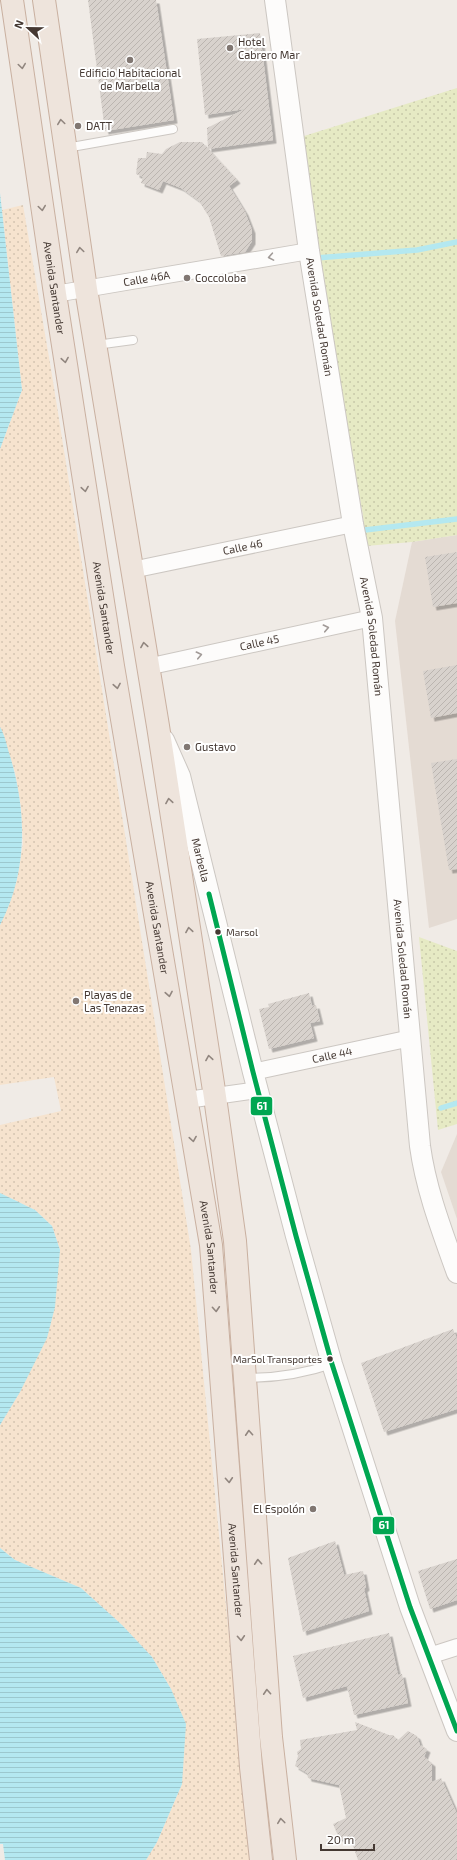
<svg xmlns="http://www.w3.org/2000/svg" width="457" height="1860" font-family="'Exo 2',sans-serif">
<defs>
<pattern id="grass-dots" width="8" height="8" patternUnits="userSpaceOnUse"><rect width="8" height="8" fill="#e6eac4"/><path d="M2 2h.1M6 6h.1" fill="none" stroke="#c7c9a9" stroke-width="1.8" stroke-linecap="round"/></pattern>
<pattern id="sand-dots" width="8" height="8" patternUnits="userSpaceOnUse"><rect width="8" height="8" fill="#f6e3ce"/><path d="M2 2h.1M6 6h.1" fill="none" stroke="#d4c4b1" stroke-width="1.8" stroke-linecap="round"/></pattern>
<pattern id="water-rules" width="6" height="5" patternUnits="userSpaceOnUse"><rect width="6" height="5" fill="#b4e8f0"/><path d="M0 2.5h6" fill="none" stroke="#9cc8ce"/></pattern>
<pattern id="building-hatch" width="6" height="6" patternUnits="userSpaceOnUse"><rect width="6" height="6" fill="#d8d2cd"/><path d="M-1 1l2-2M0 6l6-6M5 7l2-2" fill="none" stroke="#bbb5b0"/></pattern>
<filter id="shadow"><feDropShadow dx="3.5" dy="3.5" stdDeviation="0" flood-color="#0004"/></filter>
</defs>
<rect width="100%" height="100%" fill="#f0ebe6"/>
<g fill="#e4dbd3">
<path d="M457,535V919L429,928L395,621L412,542Z"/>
<path d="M457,1134V1219L441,1172Z"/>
</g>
<g fill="url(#grass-dots)">
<path d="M457,88V535L412,542L366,546L363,515L319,281L301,137Z"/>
<path d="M419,937L457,951V1124L438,1130Z"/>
</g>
<path fill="url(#sand-dots)" d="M23,205L52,375L191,1250L251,1860H146L157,1842L182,1784L171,1689L152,1657L122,1625L81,1588L15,1560L0,1548V1425L20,1392L60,1250L52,1226L35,1210L0,1193V1125L61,1111L54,1077L0,1085V925L17,880L23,844L21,807L15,772L0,727V449L22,390L2,210Z"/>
<g fill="url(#water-rules)">
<path d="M0,193L22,390L0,449Z"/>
<path d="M0,727C5,735 7,747 10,756C27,812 28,872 0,925Z"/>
<path d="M0,1193L35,1210L52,1226L60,1250L55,1307L47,1338L20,1392L0,1425Z"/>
<path d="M0,1548L15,1560L81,1588L122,1625L152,1657L171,1689L186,1724L182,1784L157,1842L146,1860H5L3,1844H0Z"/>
</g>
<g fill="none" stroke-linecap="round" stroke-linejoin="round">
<g stroke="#b4e8f0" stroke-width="5.5">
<path d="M316,258L417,250L457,242"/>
<path d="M365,530L457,519"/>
<path d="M441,1108L457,1103"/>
</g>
</g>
<g fill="url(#building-hatch)" filter="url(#shadow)">
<path d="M88,0H156L174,120L105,131Z"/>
<path d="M260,33L273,140L208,149L207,128L245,109L205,115L197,39Z"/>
<path d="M180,142H202L237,180L229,186L245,212L252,230V241L245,252L221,256L209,217L199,201L181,188L163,181L159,190L141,183L143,177L136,174L138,158H146L147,152L162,154L166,149Z"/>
<path d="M457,552V603L433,607L425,557Z"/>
<path d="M457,665V713L431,718L423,671Z"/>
<path d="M457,759V869L449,870L431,763Z"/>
<path d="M309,993L312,1006L316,1005L320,1021L310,1023L314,1038L269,1049L259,1009L269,1007L268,1004Z"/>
<path d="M453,1329L457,1339V1409L384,1432L361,1363Z"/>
<path d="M335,1541L344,1575L363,1571L366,1587L364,1589L369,1611L303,1632L288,1558Z"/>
<path d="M457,1559V1600L430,1609L418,1571Z"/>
<path d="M389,1633L398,1675L402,1674L408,1703L354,1715L347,1686L303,1698L293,1656Z"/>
<path d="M355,1722L389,1735H393L398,1740L408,1731L417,1736L420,1745L427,1749L424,1757L432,1763V1782L441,1778L457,1814V1860H358L352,1843L339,1838L333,1824L346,1818L339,1785L308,1778L307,1773L295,1766L298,1756L297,1752L301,1749L300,1740L357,1730Z"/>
</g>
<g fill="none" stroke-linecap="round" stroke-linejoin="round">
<defs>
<g id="service">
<path d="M66,148L173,129"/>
<path d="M96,345L133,340"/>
<path d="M245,1378C275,1378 303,1374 332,1364"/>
</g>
<g id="minor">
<path id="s1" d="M55,294L309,251"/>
<path id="s2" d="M132,570L353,524"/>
<path id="s3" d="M147,667L372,618"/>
<path id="s4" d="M253,1072L411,1038"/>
<path d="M187,1100L258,1090"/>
<path d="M429,1656L457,1647"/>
</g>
<g id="tertiary">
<path id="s5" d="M275,0L309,251L353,524L372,618L420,1146C426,1190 442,1231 457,1273"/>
<path id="s6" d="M164,740L180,776L253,1072L296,1236L332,1364L410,1607L457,1731"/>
</g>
<g id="trunk">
<path id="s7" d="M12,0L55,294L113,666L211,1245L251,1767L261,1860"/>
<path d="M44,0L86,289L158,726L215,1097L235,1241L271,1737L285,1860"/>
</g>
</defs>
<use href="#service" stroke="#ccc7c2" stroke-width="10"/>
<use href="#minor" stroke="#ccc7c2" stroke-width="18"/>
<use href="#tertiary" stroke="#ccc7c2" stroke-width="22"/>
<use href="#trunk" stroke="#c9b0a0" stroke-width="24"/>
<use href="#service" stroke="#fdfcfb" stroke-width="8"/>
<use href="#minor" stroke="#fdfcfb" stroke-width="16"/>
<use href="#tertiary" stroke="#fdfcfb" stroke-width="20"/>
<use href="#trunk" stroke="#eee4dc" stroke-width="22"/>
<defs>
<path id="bus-1" d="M209,894L253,1072L296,1236L332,1364L410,1607L457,1731"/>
</defs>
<use href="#bus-1" stroke="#fff" stroke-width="8"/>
<use href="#bus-1" stroke="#00a651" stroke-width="5"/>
</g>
<defs><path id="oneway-chevron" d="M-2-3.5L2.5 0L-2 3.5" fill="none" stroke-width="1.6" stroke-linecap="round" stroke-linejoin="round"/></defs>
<g stroke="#91867f">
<use href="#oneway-chevron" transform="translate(22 66) rotate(82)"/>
<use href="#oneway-chevron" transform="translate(61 122) rotate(-98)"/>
<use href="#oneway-chevron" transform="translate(42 208) rotate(82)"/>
<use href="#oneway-chevron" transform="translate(80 250) rotate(-98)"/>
<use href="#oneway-chevron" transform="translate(65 360) rotate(81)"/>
<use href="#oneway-chevron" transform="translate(85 489) rotate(81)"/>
<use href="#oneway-chevron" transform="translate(144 645) rotate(-99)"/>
<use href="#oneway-chevron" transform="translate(117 686) rotate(80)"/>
<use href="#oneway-chevron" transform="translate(169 801) rotate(-99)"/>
<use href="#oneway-chevron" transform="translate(189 930) rotate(-99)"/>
<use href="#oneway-chevron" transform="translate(169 994) rotate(80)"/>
<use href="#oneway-chevron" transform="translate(209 1058) rotate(-99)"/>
<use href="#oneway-chevron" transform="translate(193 1139) rotate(81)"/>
<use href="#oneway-chevron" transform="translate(216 1309) rotate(86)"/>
<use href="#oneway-chevron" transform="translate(249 1433) rotate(-94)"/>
<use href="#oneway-chevron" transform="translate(229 1480) rotate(86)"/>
<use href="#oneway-chevron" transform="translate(258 1562) rotate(-94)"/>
<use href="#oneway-chevron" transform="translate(241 1638) rotate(86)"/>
<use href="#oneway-chevron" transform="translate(267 1692) rotate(-94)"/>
<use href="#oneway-chevron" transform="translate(281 1821) rotate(-97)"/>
</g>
<g stroke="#a19a97">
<use href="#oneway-chevron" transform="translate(271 257) rotate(170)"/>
<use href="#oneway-chevron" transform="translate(326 628) rotate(-12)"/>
<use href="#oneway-chevron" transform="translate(199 655) rotate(-12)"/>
</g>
<g fill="#817772" stroke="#fff" stroke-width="1.5">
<circle cx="230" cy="48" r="4"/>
<circle cx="130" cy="60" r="4"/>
<circle cx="78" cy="126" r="4"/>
<circle cx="187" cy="278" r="4"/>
<circle cx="187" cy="747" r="4"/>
<circle cx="76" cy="1001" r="4"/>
<circle cx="313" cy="1509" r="4"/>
</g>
<g fill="#453933" stroke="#fff" stroke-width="1.5">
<circle cx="218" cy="932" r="3.5"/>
<circle cx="330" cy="1359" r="3.5"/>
</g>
<g text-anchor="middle" stroke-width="4" stroke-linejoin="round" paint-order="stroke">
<g font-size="10" fill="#453933" stroke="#fff" text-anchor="start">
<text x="226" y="936">Marsol</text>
<text x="322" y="1363" text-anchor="end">MarSol Transportes</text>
</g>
<g font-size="11" fill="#453933" stroke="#fff" text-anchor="start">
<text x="238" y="46">Hotel<tspan x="238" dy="13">Cabrero Mar</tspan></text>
<text x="130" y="77" text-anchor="middle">Edificio Habitacional<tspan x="130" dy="13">de Marbella</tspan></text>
<text x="86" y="130">DATT</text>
<text x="195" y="282">Coccoloba</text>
<text x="195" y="751">Gustavo</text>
<text x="84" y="999">Playas de<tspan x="84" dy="13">Las Tenazas</tspan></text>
<text x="305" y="1513" text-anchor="end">El Espolón</text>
</g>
<g font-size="11" fill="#453933" stroke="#fff">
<text dy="4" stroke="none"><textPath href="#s1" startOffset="93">Calle 46A</textPath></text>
<text dy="4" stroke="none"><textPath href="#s7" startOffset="291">Avenida Santander</textPath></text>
<text dy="4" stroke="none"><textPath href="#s5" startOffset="320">Avenida Soledad Román</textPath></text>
<text dy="4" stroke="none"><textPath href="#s2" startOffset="113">Calle 46</textPath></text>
<text dy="4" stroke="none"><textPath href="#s7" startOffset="615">Avenida Santander</textPath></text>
<text dy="4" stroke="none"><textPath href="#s5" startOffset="644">Avenida Soledad Román</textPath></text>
<text dy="4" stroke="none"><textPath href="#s3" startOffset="115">Calle 45</textPath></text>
<text dy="4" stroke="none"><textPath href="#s6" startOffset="126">Marbella</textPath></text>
<text dy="4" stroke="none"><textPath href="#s7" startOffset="939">Avenida Santander</textPath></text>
<text dy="4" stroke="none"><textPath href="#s5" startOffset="968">Avenida Soledad Román</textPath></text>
<text dy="4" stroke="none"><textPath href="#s4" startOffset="81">Calle 44</textPath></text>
<text dy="4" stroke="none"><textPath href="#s7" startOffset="1263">Avenida Santander</textPath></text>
<text dy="4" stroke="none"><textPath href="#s7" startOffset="1587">Avenida Santander</textPath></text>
</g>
</g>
<g stroke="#fff" stroke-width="1.5">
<rect x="250" y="1096" width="23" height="20" rx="4" fill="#00a651"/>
<rect x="372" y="1516" width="23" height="19" rx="4" fill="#00a651"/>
</g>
<g font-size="11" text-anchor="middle" font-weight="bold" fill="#fff">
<text x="262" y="1110">61</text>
<text x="384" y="1529">61</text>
</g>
<g transform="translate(28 28) rotate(292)" stroke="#ffffff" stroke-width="3" paint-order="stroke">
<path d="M0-3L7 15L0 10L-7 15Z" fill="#453933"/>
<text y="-6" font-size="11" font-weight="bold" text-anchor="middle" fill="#453933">N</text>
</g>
<path d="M321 1844v6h53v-6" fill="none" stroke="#453933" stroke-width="2"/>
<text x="327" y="1844" font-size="12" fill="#453933" stroke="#ffffff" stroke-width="3" paint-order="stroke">20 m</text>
</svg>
